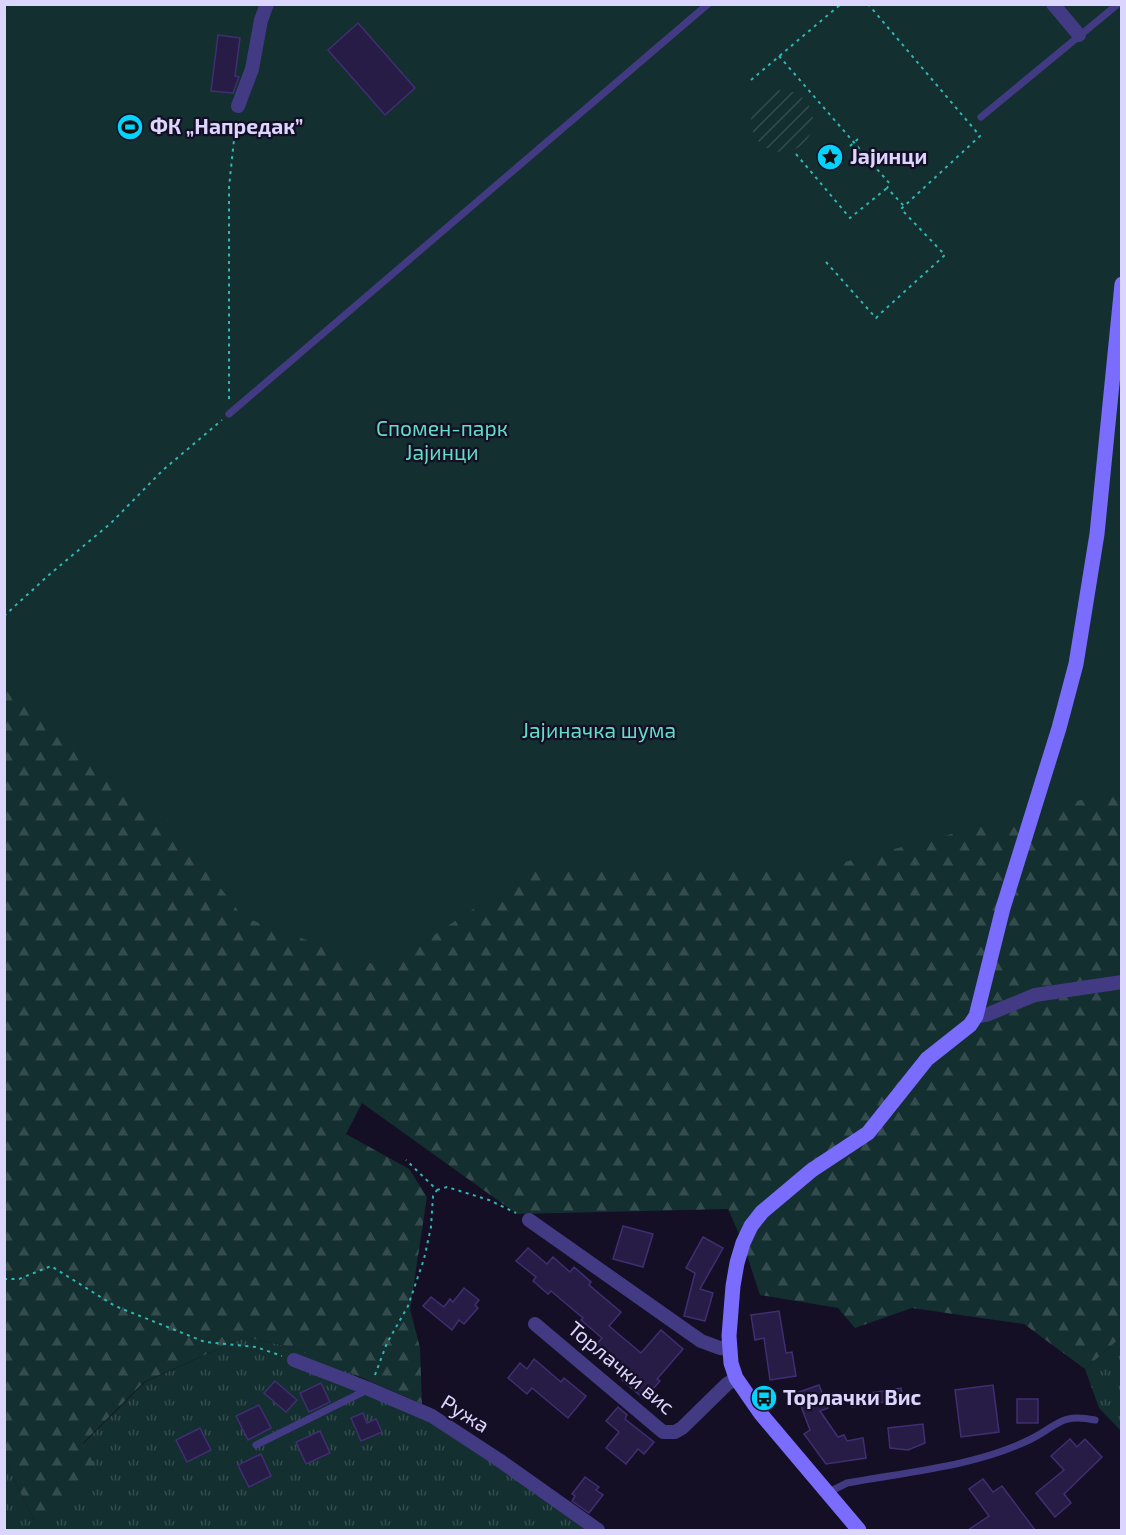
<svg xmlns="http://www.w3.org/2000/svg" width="1126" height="1535" font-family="'Exo 2',sans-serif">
<defs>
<pattern id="grass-tufts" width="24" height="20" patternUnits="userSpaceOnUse" patternTransform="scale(1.5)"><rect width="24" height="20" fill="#132f30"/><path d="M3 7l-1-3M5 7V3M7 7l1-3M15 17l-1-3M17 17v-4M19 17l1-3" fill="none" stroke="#354c4f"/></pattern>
<pattern id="forest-firs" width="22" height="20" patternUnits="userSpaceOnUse" patternTransform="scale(1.5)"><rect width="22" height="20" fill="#132f30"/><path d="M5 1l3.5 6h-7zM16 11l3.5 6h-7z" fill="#354c4f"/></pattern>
<pattern id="garden-furrows" width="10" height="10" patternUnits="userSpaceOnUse" patternTransform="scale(1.5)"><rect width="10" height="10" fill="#132f30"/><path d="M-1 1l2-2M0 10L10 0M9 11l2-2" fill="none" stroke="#354c4f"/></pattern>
</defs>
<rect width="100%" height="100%" fill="#150f26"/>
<g fill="url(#grass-tufts)">
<path d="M245,1337L291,1347L341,1368L432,1416L598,1530H5L4,1458L34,1520L83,1444L145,1382Z"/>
<path d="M1121,1337V1431L1099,1408L1085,1369Z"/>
</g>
<path fill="url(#forest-firs)" d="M1121,177V1337L1085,1369L1024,1324L912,1308L855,1328L838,1308L760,1295L743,1243L728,1209L517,1214L362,1103L346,1134L409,1169L427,1197L410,1309L420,1348L422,1404L291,1347L245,1337L144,1382L83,1443L101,1478L34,1520L4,1458V232Z"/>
<path fill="#132f30" d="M4,5H1121V782L1092,797L818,869H534L384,968L243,917L168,820L5,687Z"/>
<circle fill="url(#garden-furrows)" cx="782" cy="121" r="31"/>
<g fill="#271c46" stroke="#402e72" stroke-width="1.5">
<path d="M358,23L415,88L385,115L328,50Z"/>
<path d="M218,35L240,38L235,76L239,77L233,93L211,91Z"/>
<path d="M623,1226L653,1234L643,1267L613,1259Z"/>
<path d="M703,1237L723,1248L700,1289L713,1293L705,1321L684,1316L695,1273L686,1268Z"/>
<path d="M528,1248L547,1264L553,1257L570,1272L574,1267L591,1282L589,1285L621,1312L609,1326L641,1353L661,1330L683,1349L657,1379L660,1381L644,1399L621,1379L624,1376L592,1349L602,1338L581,1320L583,1318L551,1291L548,1294L533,1281L536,1277L516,1261Z"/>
<path d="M464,1288L479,1300L475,1305L478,1308L464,1324L459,1320L452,1330L423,1306L431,1297L444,1307L450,1299L453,1302Z"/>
<path d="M779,1311L786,1353L792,1352L796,1376L770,1380L764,1338L755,1340L751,1315Z"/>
<path d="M534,1359L561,1382L564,1378L586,1396L568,1418L532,1388L527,1394L508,1378L520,1363L527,1369Z"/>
<path d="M275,1381L297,1400L286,1412L264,1393Z"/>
<path d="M321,1383L330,1402L309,1412L300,1393Z"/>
<path d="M819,1385L828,1408L820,1411L838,1437L844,1435L847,1441L863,1438L866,1458L826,1464L804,1434L810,1430L796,1393Z"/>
<path d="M993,1385L999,1432L961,1437L955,1390Z"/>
<path d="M901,1388L903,1399L852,1407L850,1396Z"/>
<rect x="1017" y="1399" width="21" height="24"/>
<path d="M259,1405L271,1428L248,1440L236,1416Z"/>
<path d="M618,1407L627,1415L625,1419L654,1442L644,1454L638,1449L626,1464L606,1448L619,1432L606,1421Z"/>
<path d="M363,1413L367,1423L376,1419L382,1432L361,1441L351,1418Z"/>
<path d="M923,1424L925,1443L908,1450L890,1448L888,1428Z"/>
<path d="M200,1428L211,1450L187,1462L176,1440Z"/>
<path d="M320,1431L330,1453L306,1464L296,1442Z"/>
<path d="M1070,1439L1077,1447L1085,1439L1102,1457L1064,1494L1071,1503L1055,1517L1036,1493L1064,1470L1051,1456Z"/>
<path d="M261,1454L271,1476L249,1487L238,1465Z"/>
<path d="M585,1477L599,1487L596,1490L603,1495L589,1513L572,1501L575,1496L572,1494Z"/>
<path d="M983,1479L993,1492L1002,1486L1035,1530H968L989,1516L969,1489Z"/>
</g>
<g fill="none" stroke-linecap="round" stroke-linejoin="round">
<g stroke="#31b6b6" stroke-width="2" stroke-dasharray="3 4.5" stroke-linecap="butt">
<path d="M779,56L890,184L887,188L904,206"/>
<path d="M751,80L841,4"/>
<path d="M850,146L858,139"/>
<path d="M796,154L850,218L887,188"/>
<path d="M826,262L876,318L881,313L945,255L901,209L980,136L868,4"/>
<path d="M229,399V187L236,121"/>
<path d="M4,616L50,574L111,523L163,470L222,420"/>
<path d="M437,1190L447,1187L489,1200L516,1213"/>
<path d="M4,1279H19L51,1266L115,1306L205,1342L256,1347L282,1356"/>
<path d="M375,1375L387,1343L408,1306L424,1259L431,1227L433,1196L437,1190L406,1160"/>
</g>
<g stroke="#423b84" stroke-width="7">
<path d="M981,117L1118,4"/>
<path d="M229,414L708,4"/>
<path d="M256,1445L367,1390"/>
<path d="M829,1492L847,1483C907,1472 977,1466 1031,1439C1059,1425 1060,1413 1095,1420"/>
</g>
<g stroke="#423b84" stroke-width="14">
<path d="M1053,4L1079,35"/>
<path d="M238,106L252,69L261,20L267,4"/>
<path d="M976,1016L986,1015L1035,995L1122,982"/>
<path d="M529,1220L701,1341L720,1348L729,1349"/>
<path d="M535,1324L663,1432H675L682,1428L727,1384L736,1378"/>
<path d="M294,1360L369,1389L432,1416L499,1460L598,1530"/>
</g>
<path stroke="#7a6dfd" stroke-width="15" d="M859,1530L761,1414L736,1378L731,1363L729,1336L733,1286L737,1263L743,1243L751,1226L762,1212L812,1170L868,1133L927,1059L970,1025L976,1016L1003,908L1059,728L1076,664L1097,534L1122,284"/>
</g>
<defs>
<symbol id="stadium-disc" viewBox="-11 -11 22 22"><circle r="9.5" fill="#04d3fb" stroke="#150f26"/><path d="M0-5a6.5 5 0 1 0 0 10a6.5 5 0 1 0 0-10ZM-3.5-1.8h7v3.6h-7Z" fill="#111"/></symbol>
<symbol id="sight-disc" viewBox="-11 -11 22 22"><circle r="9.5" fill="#04d3fb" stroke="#150f26"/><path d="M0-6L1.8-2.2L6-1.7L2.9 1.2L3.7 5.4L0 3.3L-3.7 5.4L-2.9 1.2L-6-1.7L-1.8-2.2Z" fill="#111"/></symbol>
<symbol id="bus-disc" viewBox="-11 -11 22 22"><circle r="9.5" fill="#04d3fb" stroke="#150f26"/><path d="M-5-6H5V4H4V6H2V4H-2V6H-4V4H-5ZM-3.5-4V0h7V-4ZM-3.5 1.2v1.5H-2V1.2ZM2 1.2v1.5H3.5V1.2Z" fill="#111"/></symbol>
</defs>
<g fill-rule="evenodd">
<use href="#stadium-disc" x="115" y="112" width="30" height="30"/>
<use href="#sight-disc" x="815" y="142" width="30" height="30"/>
<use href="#bus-disc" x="749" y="1383" width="30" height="30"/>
</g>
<g text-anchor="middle" stroke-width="4.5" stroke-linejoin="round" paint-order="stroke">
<g font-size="21" font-weight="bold" fill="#dcd5fe" stroke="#150f26" text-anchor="start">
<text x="150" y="134">ФК „Напредак”</text>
<text x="850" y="164">Јајинци</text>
<text x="783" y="1405">Торлачки Вис</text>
</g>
<g font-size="21" fill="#61dec6" stroke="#150f26">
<text x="442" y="436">Спомен-парк<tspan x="442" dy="24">Јајинци</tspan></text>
<text x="599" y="738">Јајиначка шума</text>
</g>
<g font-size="21" fill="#dcd5fe" stroke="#150f26">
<text transform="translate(621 1368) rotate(40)" y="7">Торлачки вис</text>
<text transform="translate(465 1414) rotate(32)" y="7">Ружа</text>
</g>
</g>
<rect width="1126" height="1535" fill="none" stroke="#dcd5fe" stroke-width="12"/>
</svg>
